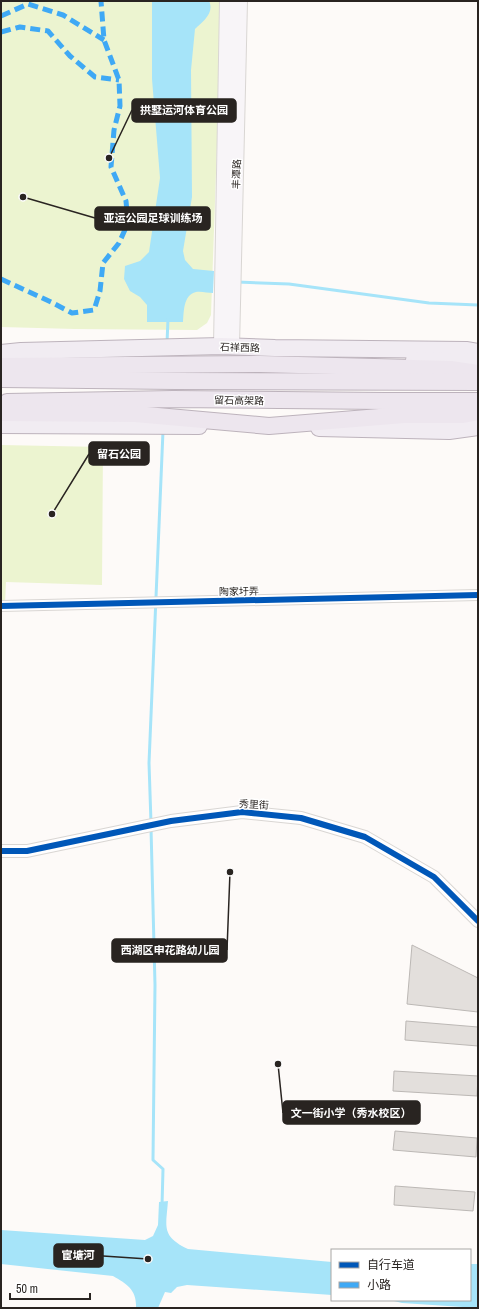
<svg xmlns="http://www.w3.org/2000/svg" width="479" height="1309" font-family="'Archivo Narrow','Noto Sans SC',sans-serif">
<rect width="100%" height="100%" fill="#fdfaf8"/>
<g fill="#ecf4d0">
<path d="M1,1H222L211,315L207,323L197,330L75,329L1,327Z"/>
<path d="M1,445L103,447L102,585L6,582L5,604L1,605Z"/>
</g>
<g fill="#a6e4f9">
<path d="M152,1H209C215,13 202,22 195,29L191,70L192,197L183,251L185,260L193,269L214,271L213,293C208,293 201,291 196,292C183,295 184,312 183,322H147V305L140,297L130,291L124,279L125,266L140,261L149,252L160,178L152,79Z"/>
<path d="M168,1201C166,1227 161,1236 188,1249L332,1262V1295L187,1285L177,1287L171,1293L165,1292L158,1308H136C137,1290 127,1284 113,1276L1,1264V1230L145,1240L153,1236L158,1225L159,1202Z"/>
<path d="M470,1264H478V1308L402,1303L390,1300H470Z"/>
</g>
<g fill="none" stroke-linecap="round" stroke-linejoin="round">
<g stroke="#a6e4f9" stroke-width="3">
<path d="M237,282L289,284L429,303L478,305"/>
<path d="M167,343L168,319"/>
<path d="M151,823L149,763L163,431"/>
<path d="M151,828L155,985L153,1160L163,1169L162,1206"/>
</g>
</g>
<g fill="#e3dfdc" stroke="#bcb8b5">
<path d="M412,945L478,978V1012L407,1004Z"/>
<path d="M406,1021L478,1027V1046L405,1040Z"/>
<path d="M394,1071L478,1076L477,1096L393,1091Z"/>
<path d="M395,1131L477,1138L476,1157L393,1150Z"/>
<path d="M395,1186L475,1192L473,1211L394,1205Z"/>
</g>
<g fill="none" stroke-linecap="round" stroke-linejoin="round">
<defs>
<path id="minor" d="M1,606L478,595"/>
<path id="tertiary" d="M1,851H27L171,821L242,812L301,818L365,837L434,877L478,921"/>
<g id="secondary">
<path d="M221,346L227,1"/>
<path d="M232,347L240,1"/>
</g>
<g id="primary">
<path d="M1,353L21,351L221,346L275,348L466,350L478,352"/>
<path d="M414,360L478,362"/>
<path d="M1,425L199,426"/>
<path d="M319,428L449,431L478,427"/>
</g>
<g id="trunk">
<path d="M1,366L260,364L451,369L478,373"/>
<path d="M1,379L175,381L478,382"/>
<path d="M7,402L173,399L385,401H478"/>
<path d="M1,413L135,414L269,426L404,415H463L478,412"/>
</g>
</defs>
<use href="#minor" stroke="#d9d6d3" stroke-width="12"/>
<use href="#tertiary" stroke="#d9d6d3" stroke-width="14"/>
<use href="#secondary" stroke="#d9d6d3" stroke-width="16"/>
<use href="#primary" stroke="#bdb3bc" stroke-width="18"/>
<use href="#trunk" stroke="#bdb3bc" stroke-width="18"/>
<use href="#minor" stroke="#fffefe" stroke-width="10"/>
<use href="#tertiary" stroke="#fffefe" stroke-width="12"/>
<use href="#secondary" stroke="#f8f5f8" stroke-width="14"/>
<use href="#primary" stroke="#f1ecf2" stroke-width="16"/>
<use href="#trunk" stroke="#ede6ee" stroke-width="16"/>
<g stroke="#3fa9f5" stroke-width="5" stroke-dasharray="10 5" stroke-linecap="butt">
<path d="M1,16L28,4L63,15L104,40"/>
<path d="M1,32L20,27L48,31L70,56L95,77L119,80"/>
<path d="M1,279L51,302L72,313L94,310L100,291L103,263L119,243L128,223L126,201L111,167L114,130L120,106L119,80L104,40L101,1"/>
</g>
<defs>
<g id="cycleway">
<path d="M1,606L478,595"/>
<path d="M1,851H27L171,821L242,812L301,818L365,837L434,877L478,921"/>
</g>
</defs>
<use href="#cycleway" stroke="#fff" stroke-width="8"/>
<use href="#cycleway" stroke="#0057b8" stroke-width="6"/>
</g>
<g text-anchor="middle" stroke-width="3" stroke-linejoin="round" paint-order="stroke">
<g font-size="10" fill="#292421" stroke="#fff">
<text transform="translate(236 174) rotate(-88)" y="4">丰潭路</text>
<text transform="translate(240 347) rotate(2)" y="4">石祥西路</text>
<text transform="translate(239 400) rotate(1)" y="4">留石高架路</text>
<text transform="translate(239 591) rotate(-1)" y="4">陶家圩弄</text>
<text transform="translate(254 804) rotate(3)" y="4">秀里街</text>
</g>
</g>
<path fill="none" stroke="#292421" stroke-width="1.5" d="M109 158L132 110M23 197L95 218M52 514L89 454M230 872L227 950M278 1064L283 1113M148 1259L103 1256"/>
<g fill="#292421" stroke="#fff" stroke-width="1.5">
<circle cx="109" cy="158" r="4"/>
<circle cx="23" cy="197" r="4"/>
<circle cx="52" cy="514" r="4"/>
<circle cx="230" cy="872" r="4"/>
<circle cx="278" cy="1064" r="4"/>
<circle cx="148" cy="1259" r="4"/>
</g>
<g fill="#292421" stroke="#292421" stroke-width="1.5">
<rect x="132" y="99" width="104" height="23" rx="4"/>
<rect x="95" y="207" width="115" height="23" rx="4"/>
<rect x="89" y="442" width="60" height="23" rx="4"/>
<rect x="112" y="939" width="115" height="23" rx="4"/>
<rect x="283" y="1101" width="137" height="23" rx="4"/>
<rect x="54" y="1244" width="49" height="23" rx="4"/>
</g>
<g font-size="11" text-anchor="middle" font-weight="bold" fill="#fff">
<text x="184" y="114">拱墅运河体育公园</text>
<text x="153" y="222">亚运公园足球训练场</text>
<text x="119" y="458">留石公园</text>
<text x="170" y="954">西湖区申花路幼儿园</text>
<text x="351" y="1117">文一街小学（秀水校区）</text>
<text x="78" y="1259">宦塘河</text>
</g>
<rect width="479" height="1309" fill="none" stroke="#292421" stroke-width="4"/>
<rect x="331" y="1249" width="140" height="52" fill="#ffffff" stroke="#a9a7a6"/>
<rect x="339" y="1262" width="20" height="6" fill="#0057b8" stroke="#a9a7a6"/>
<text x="367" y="1269" font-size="12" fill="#292421">自行车道</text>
<rect x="339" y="1282" width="20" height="6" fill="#3fa9f5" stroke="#a9a7a6"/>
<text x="367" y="1289" font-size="12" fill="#292421">小路</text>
<path d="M10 1293v6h80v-6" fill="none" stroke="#292421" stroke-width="2"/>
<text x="16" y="1293" font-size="12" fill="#292421" stroke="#ffffff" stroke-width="3" paint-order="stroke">50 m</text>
</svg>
